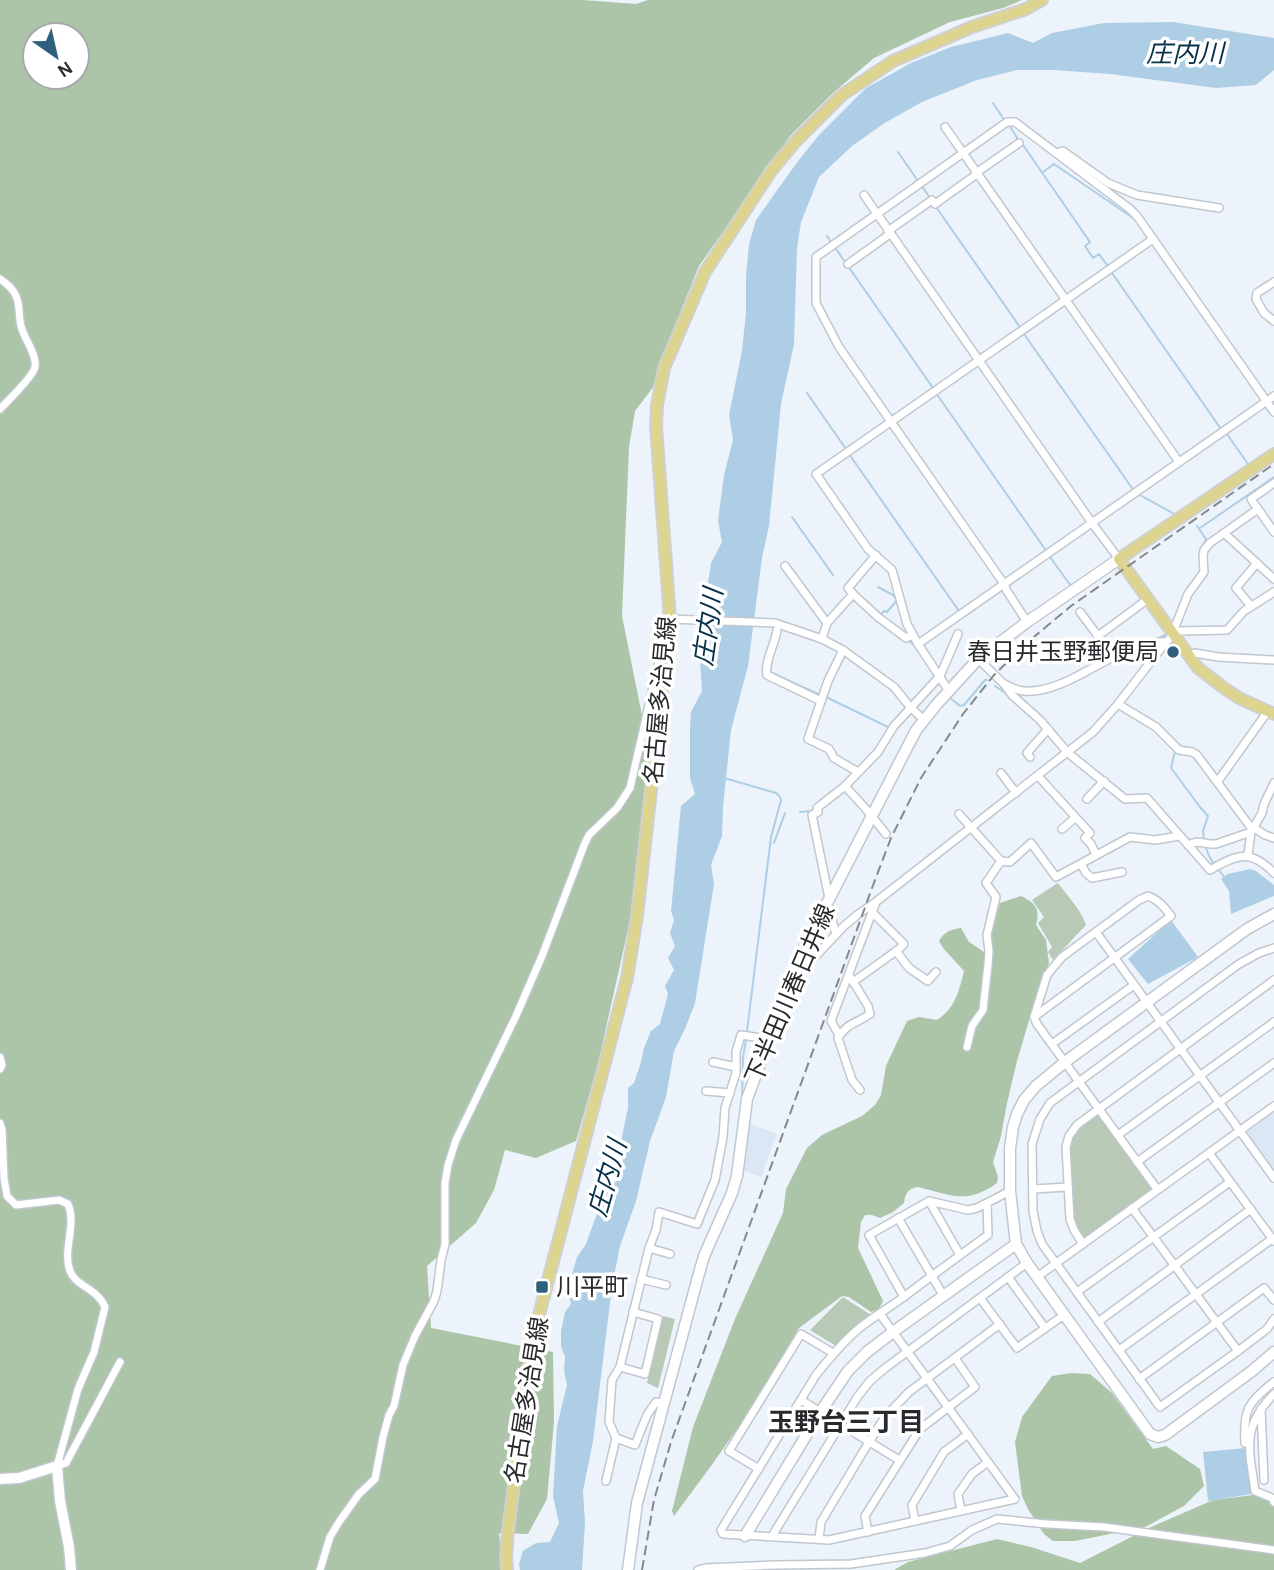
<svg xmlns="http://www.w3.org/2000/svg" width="1274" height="1570" font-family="Karla,'Noto Sans JP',sans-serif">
<rect width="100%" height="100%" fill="#ecf3fb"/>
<g fill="#dbe7f5">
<path d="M1274,1110V1173L1245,1133V1131Z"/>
<path d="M748,1123L777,1134L761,1177L741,1170Z"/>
</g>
<g fill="#b8c9b5">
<path d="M1058,883C1067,895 1083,913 1086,925L1053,960L1048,952L1052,947L1038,923L1044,917L1032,900Z"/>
<path d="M1096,1113L1099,1114L1152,1187L1151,1190L1086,1238H1083L1072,1220C1071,1199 1064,1148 1075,1131C1080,1124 1089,1119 1096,1113Z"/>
<path d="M843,1297L871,1315L836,1346L810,1330Z"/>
<path d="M663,1316L675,1319L658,1388L647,1383Z"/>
</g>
<g fill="#acc4a7" fill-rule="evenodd">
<path d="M0,0H583L636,4L648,0H1022L1003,8L950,22L874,58L833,93L790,136L699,266L665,350L654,386L635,411L629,447L622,616L649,750L633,907L597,1068L576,1141L536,1158L505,1150L494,1190L476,1223L427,1266L431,1328L553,1352L554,1422L547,1499L528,1534L499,1533L503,1570H0ZM35,35H77V77H35Z"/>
<path d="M1021,896C1036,903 1040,909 1036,925L1046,940L1049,963L1038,990L1017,1061L1007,1103L1001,1136L993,1162L998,1177L997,1183C966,1205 951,1195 918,1187C908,1188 905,1194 904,1203L893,1212L880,1218L872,1215H865L861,1222L858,1248L883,1301L879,1309L871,1312L849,1297L842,1296L799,1328L749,1412L711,1466L674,1516L672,1511L693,1427L735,1319L783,1213L786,1189L807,1148L822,1135L862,1116L875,1105L881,1095L886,1066L907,1021L919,1017L937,1020C955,1008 959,992 964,971L943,948L939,941C944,932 951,929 961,928L969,942L984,952L1000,903Z"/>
<path d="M1071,1373L1090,1374L1112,1393L1153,1449L1166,1446L1200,1469L1204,1486L1184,1506L1145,1527L1075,1541H1053L1044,1534L1028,1509L1022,1496L1015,1442L1022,1417L1052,1376Z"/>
<path d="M1261,1494L1274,1502V1570H894L908,1562L997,1539L1031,1547L1080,1563L1149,1528L1213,1500Z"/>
</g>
<g fill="#aecee5">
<path d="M1173,22L1274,38V70L1256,85L1216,88L1110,74L1054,70H1017L977,80L922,102L883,124L852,146L819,177L801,222L797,248L794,344L781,404L769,526L762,558L748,666L731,730L723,807L722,836L711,865L714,884L695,1003L685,1029L674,1051L666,1097L650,1141L636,1201L620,1246L612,1287L593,1441L583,1491L585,1523L582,1570H520L519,1564L523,1551L536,1543L550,1542L559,1523L553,1496L557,1426L567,1385L564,1371L565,1357L561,1346V1331L565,1312L571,1304L567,1291L577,1257L586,1244L603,1197L620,1177L623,1160L621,1141L628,1108V1088L634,1083L641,1062L644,1048L651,1031L660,1024L668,994L665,986L674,970L668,958L675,946L670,933L674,920L671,911L681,806L695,794L690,778V728L691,712L702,691L700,660L694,647L707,589L711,563L722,542L718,521L724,475L733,440L729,415L742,351L746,313V276L749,244L756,220L798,161L819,135L866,88L911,63L951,47L1008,33L1033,43L1052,33L1104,23Z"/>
<path d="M1250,869L1256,871L1274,885V896L1231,914L1229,891L1221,879L1228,874Z"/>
<path d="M1171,920L1198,957L1148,984L1128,959Z"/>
<path d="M1246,1448L1251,1494L1208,1501L1203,1452Z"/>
</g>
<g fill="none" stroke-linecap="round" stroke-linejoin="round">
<g stroke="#aecee5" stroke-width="2">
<path d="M993,103L1005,121"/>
<path d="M1009,125L1019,141"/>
<path d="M1023,145L1090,242L1085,246L1093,258L1099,254L1109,268"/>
<path d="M898,152L918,181"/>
<path d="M1043,172L1054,164L1133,218"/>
<path d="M921,185L930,198"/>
<path d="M936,207L1020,327"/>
<path d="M827,236L831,242"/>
<path d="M834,246L845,262"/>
<path d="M848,266L933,388"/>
<path d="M1112,273L1221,429"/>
<path d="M1024,334L1132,488"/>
<path d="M807,393L846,449"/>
<path d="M936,393L1047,552"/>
<path d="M1224,434H1227L1248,464"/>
<path d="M849,454L959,611"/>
<path d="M1140,495L1176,515"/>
<path d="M792,517L833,575"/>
<path d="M1197,526L1206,539L1203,546"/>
<path d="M1200,528L1274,477"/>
<path d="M1050,557L1071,586"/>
<path d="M878,587L893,595L897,600L887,612L884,611L880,615"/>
<path d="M1157,639L1167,634"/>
<path d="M908,640L917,648"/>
<path d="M768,671L820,695"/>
<path d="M995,686L1004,692L1006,691"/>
<path d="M1031,687L1043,686"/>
<path d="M826,697L890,728"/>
<path d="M949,697L960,706L964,705L985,680H987"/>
<path d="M1175,751L1171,768L1200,807L1208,816L1203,831L1204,839"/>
<path d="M724,778L776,793L780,797L781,800L771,837L747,1031"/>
<path d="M800,812L813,811"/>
<path d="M774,843L785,813"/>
<path d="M1206,848L1209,856L1214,864"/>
<path d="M1218,869L1225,878"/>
<path d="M742,1103L743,1057L746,1040"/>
</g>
<defs>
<g id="street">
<path d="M945,127L1179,462"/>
<path d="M1056,153L1063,151L1108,183L1137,195L1219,208"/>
<path d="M976,173L1019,143"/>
<path d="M864,195L1092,523L1119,559"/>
<path d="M888,231L932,200L935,204L977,174"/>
<path d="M848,264L890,234"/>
<path d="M0,279C6,283 12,288 15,294C21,304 18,315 21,326C24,339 37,354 35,367C34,375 7,402 0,409"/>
<path d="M1274,282L1257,293L1256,299L1264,313L1274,321"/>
<path d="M1274,483L1251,499L1274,532"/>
<path d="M1224,533L1274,579"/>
<path d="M785,566L827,623"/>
<path d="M853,594L878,617L906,638L913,635"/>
<path d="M1251,606L1236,588L1257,563"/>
<path d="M1080,612L1113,656"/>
<path d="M670,619L775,623L822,639L843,650L894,687L911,708L924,720"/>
<path d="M1027,622L1007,591L1004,584L839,347L816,303V257L1007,122H1015L1130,209L1137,216L1274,412"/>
<path d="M777,630C775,645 764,662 767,675L821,701"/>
<path d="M1170,630L1175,627L1188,594L1204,572L1203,556L1204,550L1210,543L1258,509"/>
<path d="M1098,636L1148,599"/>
<path d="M822,639L827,623L853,594L848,588L876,555"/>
<path d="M918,644L1274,396"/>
<path d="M843,650L828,681L808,739L829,749L834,758L858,772"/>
<path d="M1188,655L1195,653L1218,657L1274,660"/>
<path d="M978,659L1004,684L1012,695L1040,720L1068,753L1125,799L1147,798L1210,870C1237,854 1251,849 1274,873"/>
<path d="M1004,684C1010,687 1018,691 1024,691C1064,694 1105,654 1145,644C1152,643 1159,641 1166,642"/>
<path d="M949,691L918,644L907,624L892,570L868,549L816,474L1153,239"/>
<path d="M1118,704L1156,727L1179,750L1192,752L1197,755L1252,829"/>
<path d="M1030,757L1027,753L1048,729"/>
<path d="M1001,773L1016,793"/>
<path d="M1038,776L1090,833L1085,838L1091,844L1096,855"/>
<path d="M1218,781L1268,711"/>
<path d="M845,786L865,808L886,834"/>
<path d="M1087,799L1104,781"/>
<path d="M959,814L1001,861L1010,862L1031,843L1056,877L1130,837L1155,840L1179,836"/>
<path d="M1253,827L1265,835L1274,838"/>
<path d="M1062,829L1075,818"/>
<path d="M1188,845C1198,839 1206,845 1216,844L1251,832"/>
<path d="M1248,855L1251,832L1262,813L1264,804L1274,783"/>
<path d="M1081,864L1086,873L1092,878L1122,872"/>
<path d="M829,898L812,815L818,812L817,808L845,786L878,752L894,726L940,676L958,634"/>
<path d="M827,903L836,934"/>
<path d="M1096,932L1274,1178"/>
<path d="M1274,948L1259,953L1239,964L1050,1103L1040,1119L1032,1144L1033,1211L1037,1231L1042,1244L1160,1407L1238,1351L1267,1329L1274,1319"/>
<path d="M896,951L909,968L928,981L936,972"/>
<path d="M849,975L868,1006L870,1014C856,1024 848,1022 838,1038L852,1080L860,1090"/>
<path d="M794,979L843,927L857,915L877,901L1093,732L1118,704L1166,642L1178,631L1227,630L1244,611L1274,592"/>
<path d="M853,982L899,949L904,944L872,912"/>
<path d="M1034,1017L1171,916C1164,907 1159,900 1148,896L1139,900L1062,957L1047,975L1034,1017L1037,1024L1157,1189"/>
<path d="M839,1035L831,1021L876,902"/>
<path d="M1052,1044L1134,985"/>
<path d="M967,1047L972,1026L983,1010L988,965L989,951L987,935L996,897L986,883L1001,861"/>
<path d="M0,1057L2,1065L0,1069"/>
<path d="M713,1062L736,1067"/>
<path d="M706,1091L730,1093"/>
<path d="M0,1123L2,1130L4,1178L7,1196L16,1205L59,1200L68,1204C77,1226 62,1250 70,1271C75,1286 97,1288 105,1307L94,1352L78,1389L57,1466"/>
<path d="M1118,1135L1274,1022"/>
<path d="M1209,1153L1274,1241"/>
<path d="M1137,1162L1274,1063"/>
<path d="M1033,1189L1068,1187"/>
<path d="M929,1201L960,1255"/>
<path d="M1132,1208L1238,1351"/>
<path d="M898,1218L943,1295"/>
<path d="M1083,1244L1074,1230L1070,1219L1066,1147L1069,1136L1077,1125L1274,980"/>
<path d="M649,1248L670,1254"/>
<path d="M1008,1277L1045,1328"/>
<path d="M1037,1277L1274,1106"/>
<path d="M641,1279L666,1285"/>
<path d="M1077,1292L1230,1182"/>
<path d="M904,1297L869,1235L929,1201L968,1210L977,1208L1010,1191"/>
<path d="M980,1298L1017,1348L1064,1315"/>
<path d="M880,1314L1015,1499L829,1540L723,1534L721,1530L816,1375C828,1360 841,1344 856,1331C871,1318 889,1308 905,1296C933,1275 960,1255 988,1235L987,1203"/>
<path d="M1098,1322L1251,1209"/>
<path d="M1119,1350L1272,1239"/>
<path d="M620,1367L645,1374L658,1319L633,1312"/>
<path d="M1139,1379L1264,1288L1274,1300"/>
<path d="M1274,1394C1241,1428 1249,1448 1255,1491L1272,1498L1274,1502"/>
<path d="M801,1400L899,1460"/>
<path d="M1261,1409L1264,1480"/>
<path d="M616,1438L635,1445L647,1415L656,1402L664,1403"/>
<path d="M1248,1443H1245C1243,1410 1248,1402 1274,1382"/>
<path d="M57,1466L66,1463L120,1362"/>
<path d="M759,1469L729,1451L801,1334L833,1353"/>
<path d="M606,1481L616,1438L609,1422L612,1380L620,1367L649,1248L656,1230L659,1212L697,1224L715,1180L723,1137L725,1108L736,1073V1052L741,1035L769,1039"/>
<path d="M961,1511L958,1494L972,1474L988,1462"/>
<path d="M915,1521L912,1505L944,1452L968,1434"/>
<path d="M868,1532L865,1516L920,1429L975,1387L955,1358"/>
<path d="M772,1536L858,1396L870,1381L884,1369L1027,1263"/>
<path d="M819,1539L821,1522L869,1442L885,1417L909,1392L1000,1324"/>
<path d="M320,1570L330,1537L339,1522L359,1494L375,1479L383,1437L389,1415L394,1406L403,1365L415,1336L434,1301L437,1291L441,1260L445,1244V1183L448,1165L456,1140L516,1016L542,956L585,843L589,835L617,808L630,788L659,661L664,650"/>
<path d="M698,1570L705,1568L775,1565L851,1564L925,1553L950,1546L972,1530L997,1519L1047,1524L1104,1527L1274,1550"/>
</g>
<g id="secondary">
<path d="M1274,914L1247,929L1065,1062L1036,1086L1024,1100L1017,1114L1013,1127L1010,1148V1191L1016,1244L1027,1263L1150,1434L1158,1437L1165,1435L1252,1371L1274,1352"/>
<path d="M0,1479L19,1478L57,1466L60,1501L69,1547L71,1570"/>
<path d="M745,1536L821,1411L848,1371L867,1352L893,1332L1016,1244"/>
<path d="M628,1570L637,1503L698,1277L704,1256L732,1193L737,1176L747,1099L789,985L804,948L912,738L917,729L937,704L978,659L1027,622L1119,559"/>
</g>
<g id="primary">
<path d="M1274,454L1119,559L1198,668L1224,688L1239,698L1274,714"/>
<path d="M507,1570L506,1556L508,1531L533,1338L627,978L637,916L670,619L656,426L657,405L664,368L705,272L771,171L795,142L842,95L893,61L972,27L1026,9L1042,0"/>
</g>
</defs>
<use href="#street" stroke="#c1c7cf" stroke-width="10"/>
<use href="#secondary" stroke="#c1c7cf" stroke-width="13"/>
<use href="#primary" stroke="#d0d0d1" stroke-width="14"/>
<use href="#street" stroke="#fff" stroke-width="7"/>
<use href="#secondary" stroke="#fff" stroke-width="10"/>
<use href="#primary" stroke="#ddd58f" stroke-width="10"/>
<path stroke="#84898e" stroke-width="2" stroke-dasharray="10 5" stroke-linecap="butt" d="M642,1570L654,1500L671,1442L872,888L891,838L921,778L963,714L994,675L1029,641L1071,606L1274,464"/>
</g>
<g fill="#2e607d" stroke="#fff" stroke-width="2.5">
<circle cx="1173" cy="652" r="7"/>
<rect x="535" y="1280" width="14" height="14" rx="3.5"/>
</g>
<g text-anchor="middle" stroke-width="7" stroke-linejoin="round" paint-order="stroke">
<g font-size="24" fill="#282a2d" stroke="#fff" text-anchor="end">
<text x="1159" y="660">春日井玉野郵便局</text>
<text x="556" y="1295" text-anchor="start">川平町</text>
</g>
<g font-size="24" fill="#282a2d" stroke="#fff">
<text transform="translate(660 700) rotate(-85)" y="8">名古屋多治見線</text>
<text transform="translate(790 994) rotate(-67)" y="8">下半田川春日井線</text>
<text transform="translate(527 1400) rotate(-81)" y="8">名古屋多治見線</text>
</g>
<g font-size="26" font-style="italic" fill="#073149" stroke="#fff">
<text x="1185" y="62">庄内川</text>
<text transform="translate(708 627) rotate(-82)" y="9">庄内川</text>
<text transform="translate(607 1178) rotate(-74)" y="9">庄内川</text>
</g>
<g font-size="26" font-weight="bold" fill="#282a2d" stroke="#fff">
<text x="846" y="1431">玉野台三丁目</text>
</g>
</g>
<g transform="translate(56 56) rotate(146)"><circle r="33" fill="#ffffff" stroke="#a9aaab" stroke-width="2"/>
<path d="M0-5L12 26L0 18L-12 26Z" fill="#2e607d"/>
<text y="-10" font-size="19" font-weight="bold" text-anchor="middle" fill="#282a2d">N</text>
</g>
</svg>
